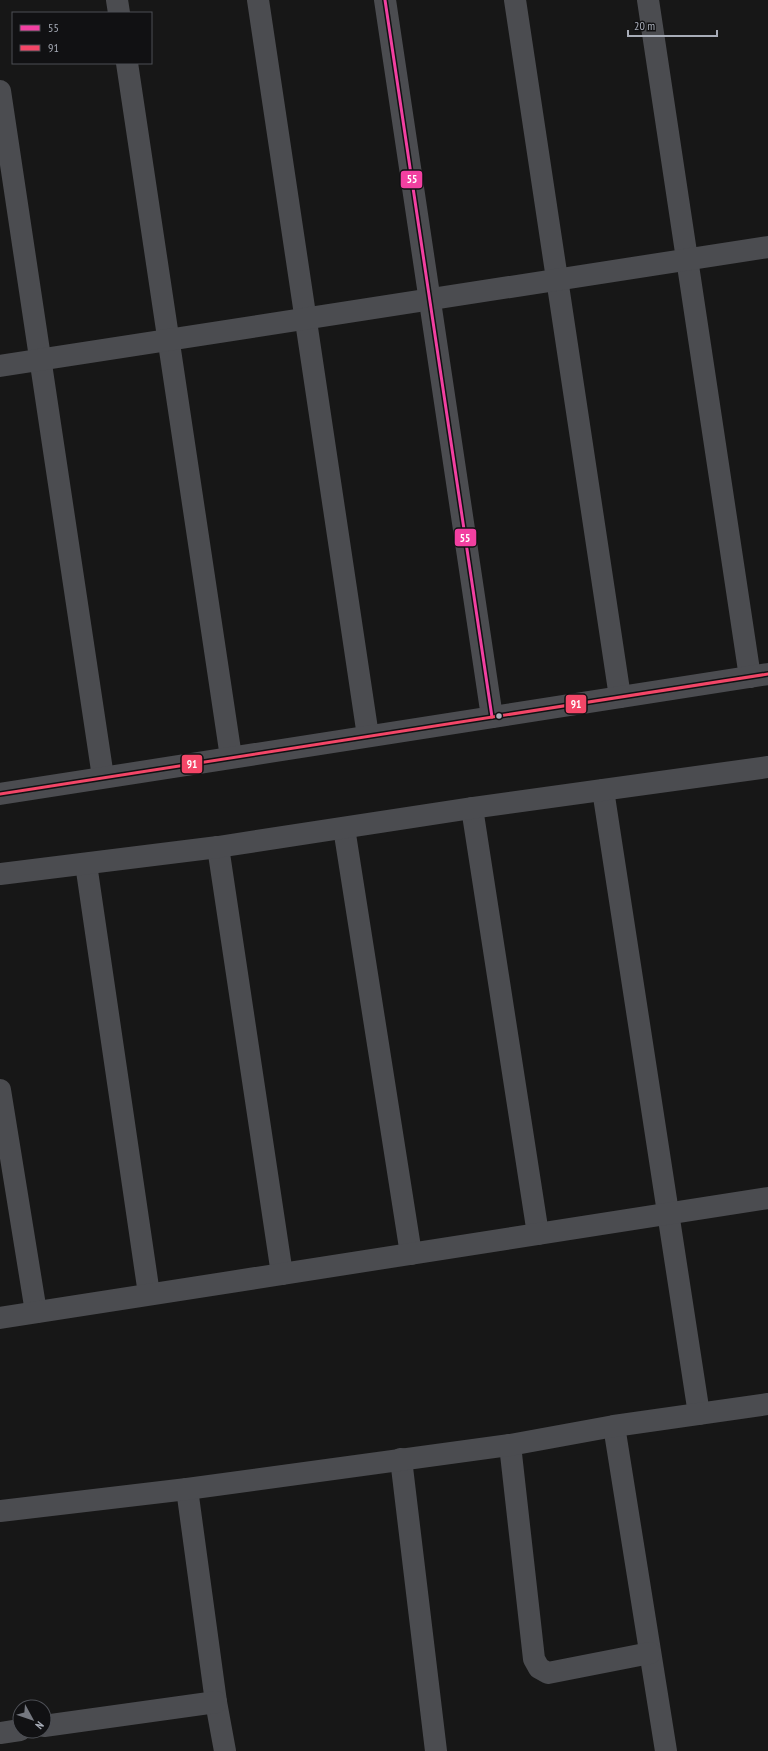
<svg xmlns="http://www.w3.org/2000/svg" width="768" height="1751" font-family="'PT Sans Narrow',sans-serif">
<rect width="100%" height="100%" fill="#171717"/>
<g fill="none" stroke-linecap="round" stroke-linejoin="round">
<g stroke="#4b4c50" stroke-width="22">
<path d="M117,0L119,13"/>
<path d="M258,0L368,736"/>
<path d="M385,0L492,717"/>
<path d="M515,0L620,697"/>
<path d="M648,0L750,677"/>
<path d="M127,63L231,757"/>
<path d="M0,91L103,777"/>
<path d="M0,366L768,247"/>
<path d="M603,790L699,1414"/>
<path d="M0,794L768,674"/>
<path d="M472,808L538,1234"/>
<path d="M344,828L411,1254"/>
<path d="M218,847L282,1274"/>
<path d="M86,864L149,1294"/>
<path d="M0,874L218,847L472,808L768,767"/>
<path d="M0,1090L36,1312"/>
<path d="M0,1318L768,1198"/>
<path d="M614,1426L666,1751"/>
<path d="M510,1445L534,1659L539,1668L548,1673L650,1653"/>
<path d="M401,1459L436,1751"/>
<path d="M187,1489L216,1702L225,1751"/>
<path d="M0,1511L187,1489L510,1445L614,1426L768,1404"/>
<path d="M44,1726L216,1702"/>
<path d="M0,1733L20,1730"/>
</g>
<defs>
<path id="bus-1" d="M385,0L492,717"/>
<path id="bus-2" d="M0,794L768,674"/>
</defs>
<use href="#bus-1" stroke="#111113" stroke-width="6"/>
<use href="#bus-2" stroke="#111113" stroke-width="6"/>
<use href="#bus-1" stroke="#f240a1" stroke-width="3"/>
<use href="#bus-2" stroke="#f34667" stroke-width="3"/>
</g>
<circle fill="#a8adb8" stroke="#111113" stroke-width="1.5" cx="499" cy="716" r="3.5"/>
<g stroke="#111113" stroke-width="1.5">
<rect x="400" y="170" width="23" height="19" rx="4" fill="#f240a1"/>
<rect x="454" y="528" width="23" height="19" rx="4" fill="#f240a1"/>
<rect x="565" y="694" width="22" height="20" rx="4" fill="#f34667"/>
<rect x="181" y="754" width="22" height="20" rx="4" fill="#f34667"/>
</g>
<g font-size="11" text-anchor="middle" font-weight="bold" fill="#fff">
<text x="412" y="183">55</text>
<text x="465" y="542">55</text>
<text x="576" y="708">91</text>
<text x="192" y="768">91</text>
</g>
<rect x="12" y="12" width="140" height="52" fill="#111113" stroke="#4d4f55"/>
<rect x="20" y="25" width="20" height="6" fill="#f240a1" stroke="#4d4f55"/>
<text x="48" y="32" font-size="12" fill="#a8adb8">55</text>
<rect x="20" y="45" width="20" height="6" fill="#f34667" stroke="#4d4f55"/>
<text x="48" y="52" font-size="12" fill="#a8adb8">91</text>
<g transform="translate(32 1719) rotate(130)"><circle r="19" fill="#111113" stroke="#4d4f55"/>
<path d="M0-3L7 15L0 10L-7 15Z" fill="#757880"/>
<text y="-6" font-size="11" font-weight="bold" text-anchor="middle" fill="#a8adb8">N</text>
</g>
<path d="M628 30v6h89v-6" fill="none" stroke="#a8adb8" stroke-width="2"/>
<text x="634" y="30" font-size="12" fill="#a8adb8" stroke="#111113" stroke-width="3" paint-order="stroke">20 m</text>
</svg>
